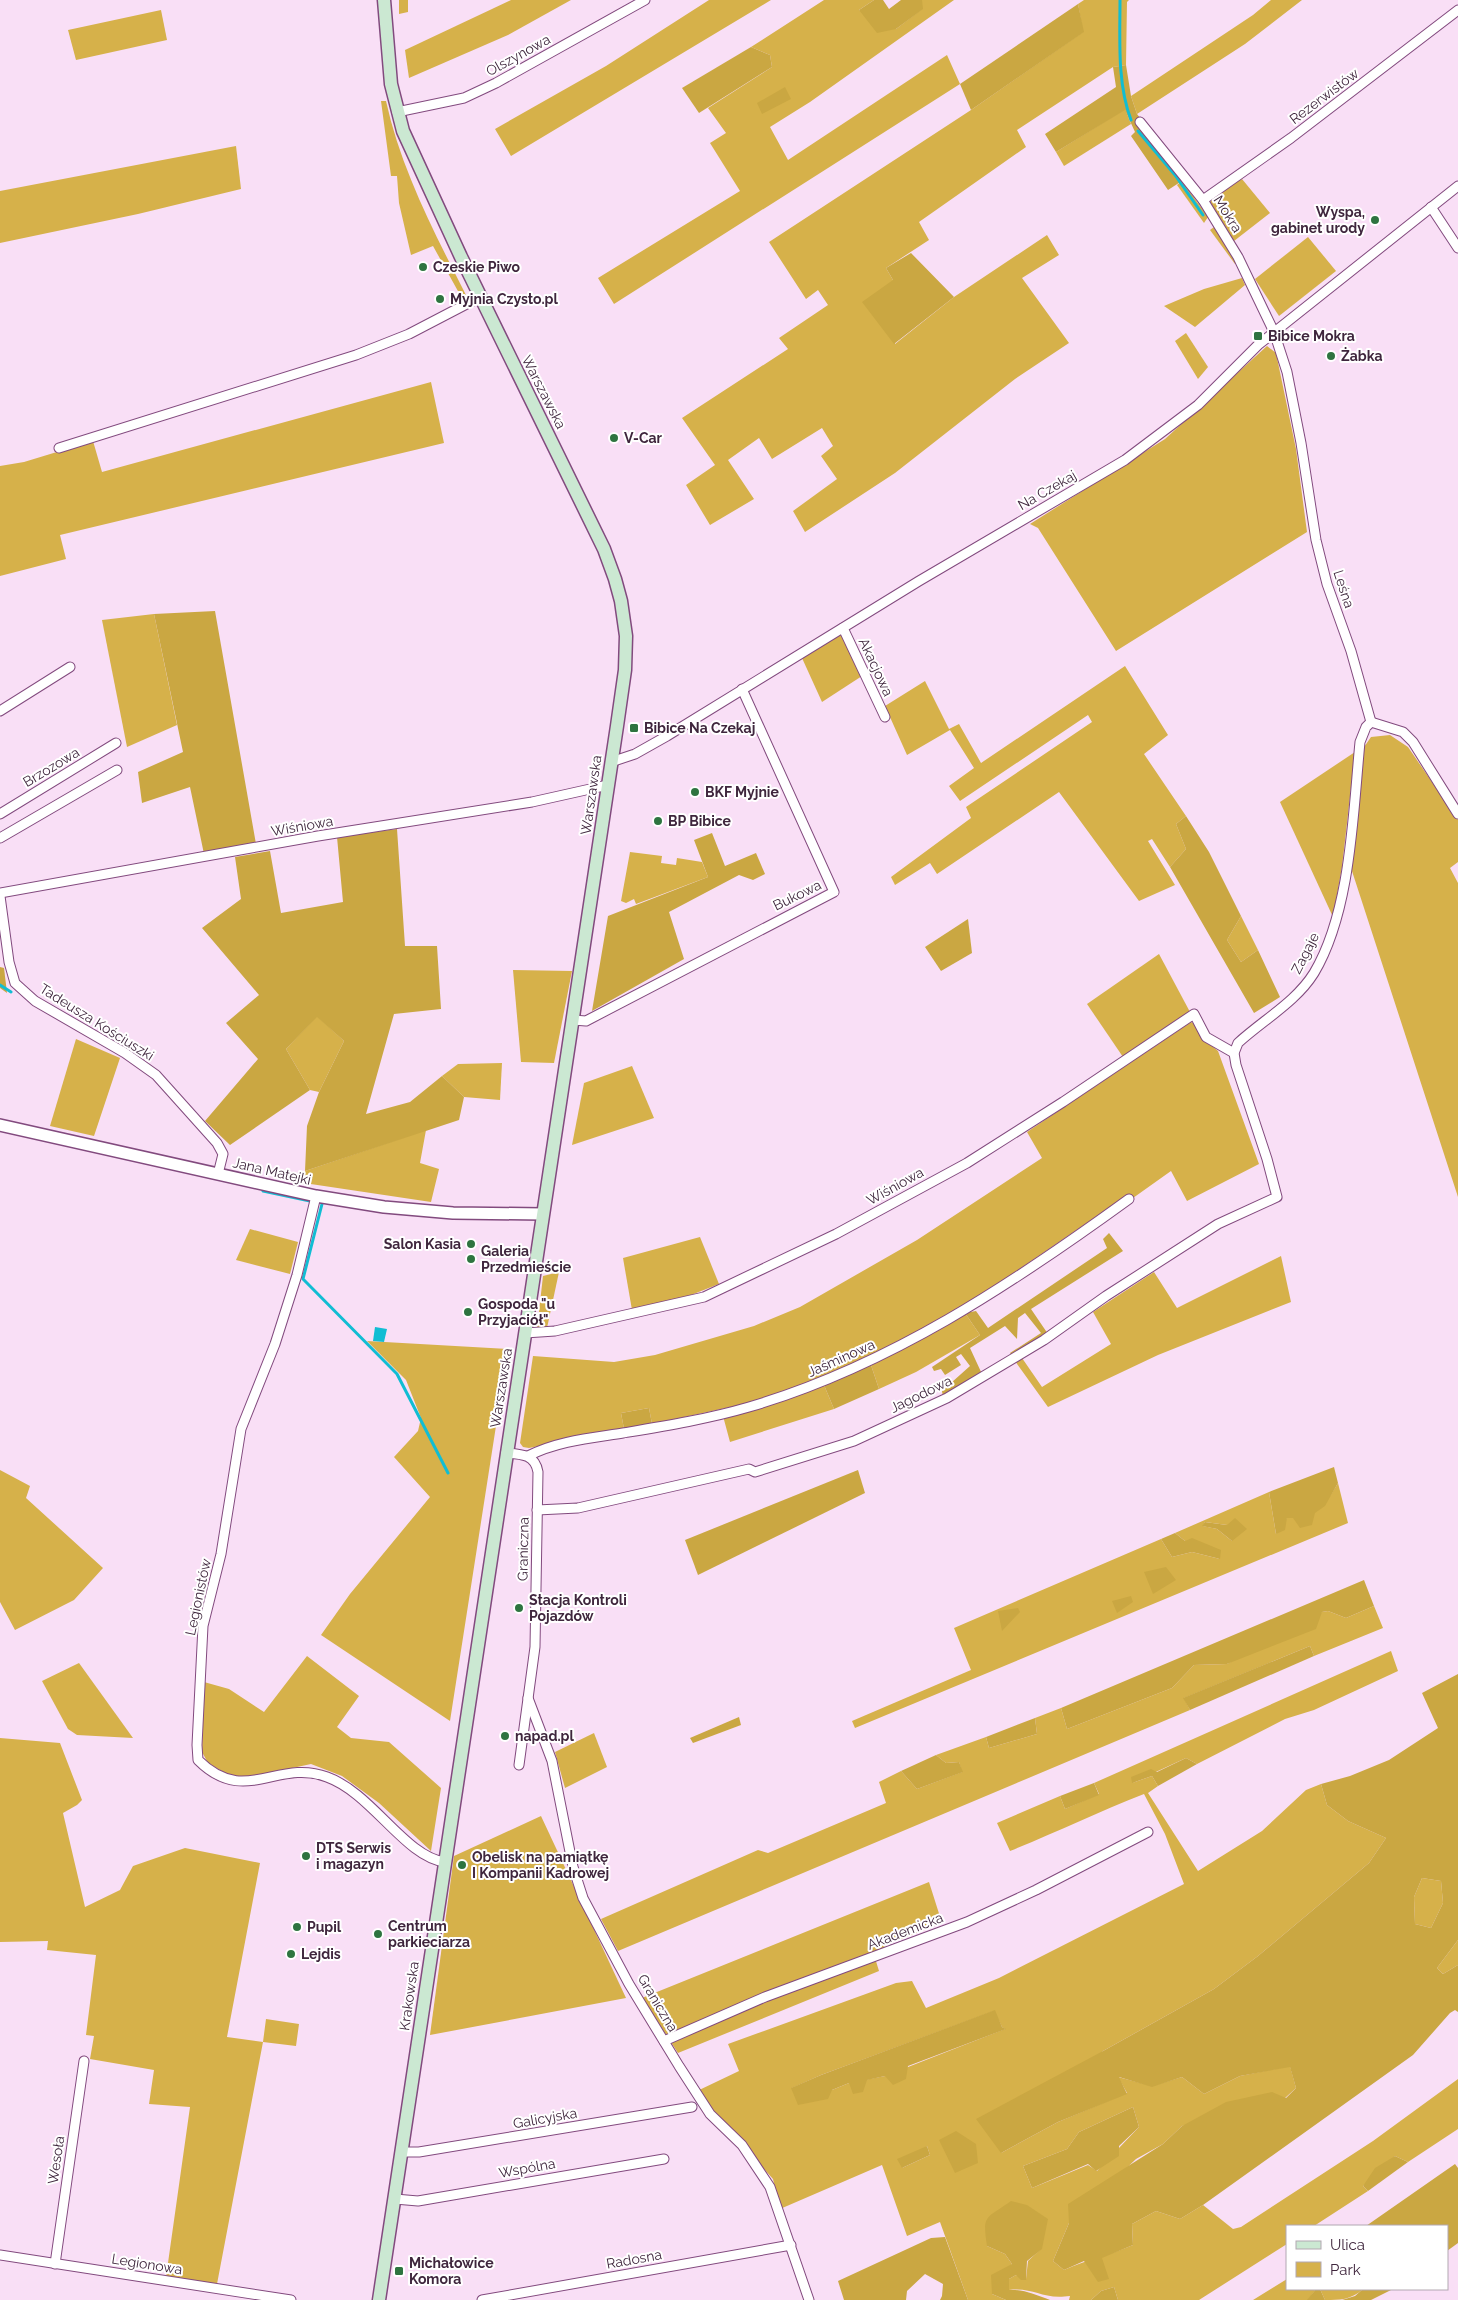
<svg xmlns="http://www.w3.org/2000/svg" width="1458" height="2300" font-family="Raleway,sans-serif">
<rect width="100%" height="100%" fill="#f9dff6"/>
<g fill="#d6b14a" fill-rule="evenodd">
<path d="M399,0H408V12L399,14Z"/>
<path d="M511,0H571L508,35L409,78L405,50Z"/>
<path d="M709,0H771L511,156L495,129L606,66Z"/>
<path d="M824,0H874L859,10L896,29L922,9V0H954L810,102L770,127L788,160L947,55L960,84L614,304L598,278L740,191L710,143L726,133L708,108L772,67L770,55L751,47Z"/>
<path d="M1084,0H1129L1127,2L1126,65L1113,67L1017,130L1026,147L919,222L929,240L886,268L893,280L895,344L954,297L1047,235L1059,255L1022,278L1069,343L1015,379L895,473L805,532L793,511L837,479L821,456L833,446L822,428L772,459L759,438L728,460L754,499L710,525L686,485L715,465L682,418L788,349L779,338L828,305L818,290L806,299L769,242L971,110L1083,32L1078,4Z"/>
<path d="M1271,0H1302L1245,44L1137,114L1131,96L1253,15Z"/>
<path d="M161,10L167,40L76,60L68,30Z"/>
<path d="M381,101H386C401,170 436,236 468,299L464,302L433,246L411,255L399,203L397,176H391Z"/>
<path d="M1125,109L1131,124L1064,166L1056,152Z"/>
<path d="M236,146L241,189L138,214L0,243V191Z"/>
<path d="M1242,179L1270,213L1234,241L1210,202L1218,192Z"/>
<path d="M1182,181L1208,217L1204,223L1177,185Z"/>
<path d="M1214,227L1237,262L1235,264L1210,230Z"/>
<path d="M1308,237L1336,271L1279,316L1255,279Z"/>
<path d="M1242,278L1245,285L1195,327L1164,306L1204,289Z"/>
<path d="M1186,333L1208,367L1198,379L1175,341Z"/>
<path d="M1267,346L1276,353L1296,449L1307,532L1116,651L1038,528L1030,524L1165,439Z"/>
<path d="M431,382L444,443L60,535L66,559L0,576V466L24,462L93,441L102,472Z"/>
<path d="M154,614L177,725L127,747L102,620Z"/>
<path d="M841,634L862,676L822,702L802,658Z"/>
<path d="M1125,666L1168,735L1144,754L1186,816L1176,824L1186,849L1170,867L1152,839L1148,841L1175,885L1139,901L1059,792L937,874L930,863L895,885L891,877L971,818L966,807L1092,722L1088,715L960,801L949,786L974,768L950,730L907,755L885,706L925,681L949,729L959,724L981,763Z"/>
<path d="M1390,735L1408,747L1458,820V862L1450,868L1458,883V1197L1351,868L1362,750L1371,737Z"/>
<path d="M1355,752L1342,867L1333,917L1280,802Z"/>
<path d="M630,852L662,856L661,863L676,865L677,858L702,862L708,877L636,904L634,899L626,903L621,901Z"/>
<path d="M1241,916L1258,950L1241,962L1227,940Z"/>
<path d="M1159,954L1190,1012L1123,1057L1087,1004Z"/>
<path d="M513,970L572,971L554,1063L521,1062Z"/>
<path d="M317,1016L344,1041L319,1092L310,1090L286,1049Z"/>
<path d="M1191,1022C1202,1027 1206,1042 1218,1051L1259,1164L1187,1201L1171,1171L1133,1198L1129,1194L960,1310L885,1351L768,1399L652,1424L649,1408L621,1413L624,1429L529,1448L523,1447L520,1443L533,1356L614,1362L655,1355L754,1326L800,1307L917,1240L1042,1158L1027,1132Z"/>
<path d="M76,1039L120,1058L94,1136L50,1126Z"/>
<path d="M502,1063L500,1100L464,1097L442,1076L458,1064Z"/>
<path d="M632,1066L654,1118L572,1145L584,1083Z"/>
<path d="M426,1130L420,1163L439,1169L431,1202L304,1183L305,1171Z"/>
<path d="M250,1229L298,1242L290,1274L236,1260Z"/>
<path d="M700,1237L719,1284L691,1295L632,1310L623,1258Z"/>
<path d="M1281,1256L1291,1302L1158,1355L1048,1407L1015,1361L1022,1358L1042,1387L1111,1344L1093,1312L1154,1272L1177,1308Z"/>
<path d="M559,1272L547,1328L537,1329L543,1276Z"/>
<path d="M965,1313L980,1335L916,1372L879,1389L871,1365Z"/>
<path d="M367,1341L508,1349L450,1721L321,1635L350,1594L430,1497L394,1457L418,1431L421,1418L406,1380Z"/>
<path d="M824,1385L834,1409L730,1442L723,1416L768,1405Z"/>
<path d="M0,1470L30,1486L26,1498L103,1568L74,1600L15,1630L0,1602Z"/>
<path d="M1338,1483L1348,1523L855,1728L852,1721L971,1670L954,1628L1161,1539L1172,1557L1192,1552L1220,1559L1185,1541L1175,1533L1269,1492L1276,1534L1287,1518C1316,1519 1325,1505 1338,1483ZM1205,1522L1227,1525L1232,1541L1217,1529L1203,1526Z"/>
<path d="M1374,1606L1383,1628L1314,1656L1310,1646L1184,1698L1190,1710L618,1951L601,1919L758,1850L768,1853L886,1803L879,1782L901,1771L917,1789L962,1772L959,1762L946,1763L936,1755L986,1737L989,1748L1037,1734L1035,1718L1061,1708L1067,1729L1172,1688L1194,1665L1227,1664L1322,1612L1328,1611L1346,1618Z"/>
<path d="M1391,1651L1398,1671L1314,1710L1285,1719L1197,1764L1186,1758L1132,1783L1152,1776L1158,1786L1148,1793L1198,1871L1262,1831L1306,1790L1321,1784L1327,1805L1348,1821L1386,1838L1369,1863L1258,1956L1214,1989L1103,2051L1001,2153L1058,2122L1127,2093L1118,2077L1152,2086L1182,2077L1204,2094L1240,2076L1290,2066L1296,2088L1285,2098L1182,2126L1163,2144L1136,2159L1069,2223L1053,2261L1064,2270C1086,2260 1110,2255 1133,2245L1132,2224L1156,2211L1180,2219L1203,2205L1233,2229L1241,2227L1373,2141L1458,2079V2129L1408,2162L1395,2156L1363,2186L1368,2191L1314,2226H1287V2244L1199,2300H1118L1114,2287L1101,2291L1091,2300H1069L1070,2296C1041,2300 1035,2287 1009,2290V2279L1016,2275L1026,2279L1028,2261L1042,2248L987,2246L1005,2254L1012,2264L992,2294L1006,2300H968L940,2222L907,2236L882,2165L780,2209L773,2179L695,2092L739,2071L728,2044L896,1983L912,1981L926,2008L999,1978L1184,1884L1165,1834L1144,1794C1098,1812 1055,1833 1010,1851L997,1823L1060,1796L1065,1809L1099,1794L1094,1783ZM994,2011L1002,2027L1005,2029L885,2076L849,2083L832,2090L792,2088L821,2075ZM1133,2107L1139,2127L1097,2171L1088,2165L1032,2188L1023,2166L1067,2149L1079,2132ZM927,2146L930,2155L902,2168Z"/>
<path d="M307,1656L359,1696L337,1727L351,1738L389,1742L441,1788L431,1851L379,1803L342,1776L311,1764L251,1777H232L208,1763L202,1752L204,1682L229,1689L264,1712Z"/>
<path d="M79,1663L133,1738L77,1735L68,1729L42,1681Z"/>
<path d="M594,1733L607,1767L565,1788L555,1752Z"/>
<path d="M0,1738L60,1743L82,1800L77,1805L63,1813L85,1907L120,1890L133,1866L185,1848L260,1863L227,2037L263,2042L266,2019L299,2024L296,2046L263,2042L217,2284L166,2277L190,2107L149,2104L154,2070L90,2059L94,2036L86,2035L96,1955L47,1950L48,1941L0,1942Z"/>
<path d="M541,1816L626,1998L430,2035L454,1856Z"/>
<path d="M1422,1878L1441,1881L1443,1903L1431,1928L1415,1924L1414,1897Z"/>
<path d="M929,1882L942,1923L886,1945L875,1958L879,1971L678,2053L642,1998Z"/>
<path d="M1458,1940V1965L1443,1974L1437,1968Z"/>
<path d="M1287,2279V2289H1316L1308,2300H1253Z"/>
<path d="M1320,2289H1363C1351,2300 1340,2300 1325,2300Z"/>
</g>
<g fill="#caa742" fill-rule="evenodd">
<path d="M874,0H883L889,9L901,0H922L923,9L896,29L877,33L859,10Z"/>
<path d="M1078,4L1084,32L971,110L960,84Z"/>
<path d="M751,47L770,55L772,67L699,113L682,88Z"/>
<path d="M1126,65L1131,96L1137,114L1188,177L1168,190L1131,136L1135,132L1125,110L1056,152L1045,134L1116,87L1113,67Z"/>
<path d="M785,87L791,99L762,114L757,103Z"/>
<path d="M911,253L954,297L894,344L862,302L893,280L886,268Z"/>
<path d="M215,611L256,844L204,854L190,787L142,803L138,772L183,752L154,614Z"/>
<path d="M1186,816L1209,852L1241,916L1227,940L1241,962L1258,950L1280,997L1254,1013L1170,867L1186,849L1176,824Z"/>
<path d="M397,829L405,946H437L441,1009L394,1014L366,1114L410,1102L442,1076L464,1097L459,1120L305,1171L307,1126L319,1092L344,1041L317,1017L286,1049L310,1090L230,1145L205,1121L258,1059L226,1023L259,995L202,928L241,899L235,857L270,851L281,913L343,902L337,837Z"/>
<path d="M712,833L725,866L756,853L765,874L753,880L739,875L669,912L684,959L592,1011L608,916L708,877L694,840Z"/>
<path d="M968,919L972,953L941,971L925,947Z"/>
<path d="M0,967L4,968L7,993L0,988Z"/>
<path d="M1109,1233L1123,1251L1031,1309L1048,1334L1012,1356L1010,1353L1041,1333L1025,1313L1018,1318L1017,1339L1005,1326L970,1348L982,1374L943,1397L942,1391L970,1366L961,1354L956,1357L961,1365L945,1375L941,1369L934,1371L932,1367L980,1335L965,1313L976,1311L988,1328L1107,1248L1103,1239Z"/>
<path d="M871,1365L879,1389L834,1409L824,1385Z"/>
<path d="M649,1408L652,1424L624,1429L621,1413Z"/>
<path d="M1334,1467L1338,1483L1325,1506L1315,1513L1312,1525L1300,1528L1293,1518H1287L1285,1530L1276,1534L1269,1492Z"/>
<path d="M858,1470L865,1493L698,1575L685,1540Z"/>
<path d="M1235,1518L1247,1529L1232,1541L1217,1529L1202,1526L1205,1522L1227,1525Z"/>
<path d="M1175,1533L1185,1541L1192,1538L1221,1550L1220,1559L1192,1552L1172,1557L1161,1539Z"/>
<path d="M1166,1567L1176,1580L1153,1594L1144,1572Z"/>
<path d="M1364,1580L1374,1606L1346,1618L1328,1611L1322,1612L1316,1629L1227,1664L1194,1665L1172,1688L1067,1729L1061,1708Z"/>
<path d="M1131,1596L1133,1602L1117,1613L1112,1601Z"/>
<path d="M1018,1608L1020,1612L1002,1631L998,1611Z"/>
<path d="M1310,1646L1314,1656L1190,1710L1183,1698Z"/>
<path d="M1458,1674V1940L1437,1968L1443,1974L1458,1965V2012L1455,2010L1450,2013L1413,2055L1203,2205L1180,2219L1156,2211L1132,2224L1133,2245L1102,2258L1109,2279L1098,2282L1084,2261L1064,2270L1053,2261L1069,2223L1068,2204L1163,2144L1182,2126L1226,2102L1272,2092L1286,2098L1296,2088L1290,2067L1240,2076L1204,2094L1182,2077L1152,2087L1119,2077L1127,2094L1058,2122L1001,2153L976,2119L1103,2051L1214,1989L1258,1956L1369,1863L1386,1838L1348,1821L1327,1805L1321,1784L1350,1776L1389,1760L1438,1728L1422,1693ZM1422,1878L1441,1881L1443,1903L1431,1928L1415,1924L1414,1897Z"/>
<path d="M739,1717L741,1725L693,1743L690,1738Z"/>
<path d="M1035,1718L1037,1734L989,1748L986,1737Z"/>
<path d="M936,1755L946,1763L959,1762L963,1772L917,1789L901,1771Z"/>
<path d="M1186,1758L1197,1764L1158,1786L1152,1776L1132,1783L1131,1777L1151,1769L1157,1772Z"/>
<path d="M1094,1783L1099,1795L1065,1809L1060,1796Z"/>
<path d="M995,2010L1002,2027L1006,2029L908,2066L906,2079L893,2085L885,2076L867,2080L863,2092L853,2094L849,2083L832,2090L828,2099L798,2105L791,2088L821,2075Z"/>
<path d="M1133,2107L1139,2127L1119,2146V2156L1096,2171L1088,2164L1032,2188L1023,2166L1067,2149L1079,2132Z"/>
<path d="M956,2131L976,2144L978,2163L955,2173L939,2140Z"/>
<path d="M927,2146L930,2155L902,2168L897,2159Z"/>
<path d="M1395,2156L1408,2162L1368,2191L1363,2186L1375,2168Z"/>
<path d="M1455,2164L1458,2168V2243L1447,2251V2226H1366Z"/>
<path d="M1011,2201L1027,2205L1048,2219L1042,2249L1027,2261L1026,2280H1021L1016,2275L1009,2279V2290C1023,2289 1036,2295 1050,2300H1006L992,2294L991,2275L1012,2264L1005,2254L987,2246C982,2214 986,2219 1011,2201Z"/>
<path d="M945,2237L968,2300H940L942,2296L943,2284L925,2274L907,2291L906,2300H844L838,2281L931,2238Z"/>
<path d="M1114,2287L1118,2300H1091L1101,2291Z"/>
<path d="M1316,2289H1320L1325,2300H1307Z"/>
<path d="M1363,2289H1393L1371,2300H1342L1355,2296Z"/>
</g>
<path fill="#11bdd3" d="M375,1327L387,1329L384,1342L373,1341Z"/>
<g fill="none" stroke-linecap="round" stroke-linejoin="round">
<g stroke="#11bdd3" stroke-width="3">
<path d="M1120,0C1120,40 1117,83 1131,120"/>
<path d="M1138,131L1175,175L1203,215"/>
<path d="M0,985L11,992"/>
<path d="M263,1191L310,1201"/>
<path d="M322,1204L303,1279L397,1374L448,1473"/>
</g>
<defs>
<g id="minor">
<path d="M397,112L464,98L496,83L645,0"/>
<path d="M1140,122L1203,200L1238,257L1274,332L1287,372L1301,443L1316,540L1327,584L1351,651L1371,722"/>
<path d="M1203,200L1291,138L1458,10"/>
<path d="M1431,207L1458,248"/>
<path d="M59,448L356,355L409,334L480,297"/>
<path d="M843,628L885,717"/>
<path d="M0,711L70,667"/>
<path d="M1371,722L1403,732L1413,742L1458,814"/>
<path d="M611,762L635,754L667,736L919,581L1125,460L1198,405L1258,345L1287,322L1458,186"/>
<path d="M0,814L116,743"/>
<path d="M0,838L117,770"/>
<path d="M0,893L318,836L532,802L608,785"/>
<path d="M0,896L9,962L15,983L35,1001L125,1053L156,1075L217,1143L223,1154L218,1174"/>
<path d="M573,1020L586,1021L834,892L742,689"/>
<path d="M316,1196L297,1275L275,1344L241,1429L221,1554L203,1626L197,1745L198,1760C245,1807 277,1758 327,1777C372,1793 405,1857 445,1862"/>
<path d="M525,1333L555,1331L704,1297L836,1234L967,1163L1063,1102L1194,1014L1206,1037L1234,1053"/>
<path d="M506,1453C521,1454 535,1454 538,1472L535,1647L519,1765"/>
<path d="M528,1456C557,1441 591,1438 623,1433C665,1426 708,1419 749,1407C889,1366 1012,1284 1129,1199"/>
<path d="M537,1510L578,1508L749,1469L755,1472L854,1441L947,1398L1044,1340L1106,1296L1218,1224L1277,1197L1267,1159L1236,1065L1234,1053L1238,1043C1263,1020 1296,1002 1314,973C1351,911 1353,813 1360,742L1366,727L1371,722"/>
<path d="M528,1698L552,1761L573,1867L583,1898L629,1984L679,2066L710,2114L742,2145L770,2187L809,2300"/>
<path d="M664,2041L765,1997L967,1922L1036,1890L1148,1832"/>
<path d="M402,2152H419L692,2107"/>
<path d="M395,2199L418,2201L664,2159"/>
<path d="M0,2255L291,2300"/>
<path d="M55,2264L84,2061"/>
<path d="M482,2300L791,2245"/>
</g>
<path id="tertiary" d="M0,1125L316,1196L384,1207L453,1213L543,1214"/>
<path id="secondary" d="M379,2300L617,726L625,670L626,636L621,601L615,579L604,549L461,257L403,131L391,84L384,0"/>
</defs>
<use href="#minor" stroke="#824a7e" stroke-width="11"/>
<use href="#tertiary" stroke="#824a7e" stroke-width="14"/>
<use href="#secondary" stroke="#824a7e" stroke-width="15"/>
<use href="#minor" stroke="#fff" stroke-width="9"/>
<use href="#tertiary" stroke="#fff" stroke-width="11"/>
<use href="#secondary" stroke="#cbe8d2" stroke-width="12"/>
</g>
<g fill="#2e7440" stroke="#fff" stroke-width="2">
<circle cx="1375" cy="220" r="5"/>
<circle cx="423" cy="267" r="5"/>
<circle cx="440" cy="299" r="5"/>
<rect x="1253" y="331" width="10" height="10" rx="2.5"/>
<circle cx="1331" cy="356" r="5"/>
<circle cx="614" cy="438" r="5"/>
<rect x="629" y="723" width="10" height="10" rx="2.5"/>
<circle cx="695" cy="792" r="5"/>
<circle cx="658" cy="821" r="5"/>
<circle cx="471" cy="1244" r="5"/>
<circle cx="471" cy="1259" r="5"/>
<circle cx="468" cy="1312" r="5"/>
<circle cx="519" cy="1608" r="5"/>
<circle cx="505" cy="1736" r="5"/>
<circle cx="306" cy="1856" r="5"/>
<circle cx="462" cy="1865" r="5"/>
<circle cx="297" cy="1927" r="5"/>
<circle cx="378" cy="1934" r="5"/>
<circle cx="291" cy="1954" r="5"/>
<rect x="394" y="2266" width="10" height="10" rx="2.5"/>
</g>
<g text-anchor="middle" stroke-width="4" stroke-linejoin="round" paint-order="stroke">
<g font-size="14" fill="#3f263d" stroke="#fff">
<text transform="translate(518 55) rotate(-29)" y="5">Olszynowa</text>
<text transform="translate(1324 96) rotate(-37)" y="5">Rezerwistów</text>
<text transform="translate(1228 214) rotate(58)" y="5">Mokra</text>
<text transform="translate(544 392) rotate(63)" y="5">Warszawska</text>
<text transform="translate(1047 490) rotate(-30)" y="5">Na Czekaj</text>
<text transform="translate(1344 589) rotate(72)" y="5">Leśna</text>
<text transform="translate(876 667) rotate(65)" y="5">Akacjowa</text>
<text transform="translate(51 767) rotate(-31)" y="5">Brzozowa</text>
<text transform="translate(591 795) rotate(-82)" y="5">Warszawska</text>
<text transform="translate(302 826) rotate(-10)" y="5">Wiśniowa</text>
<text transform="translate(797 895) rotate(-26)" y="5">Bukowa</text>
<text transform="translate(1305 953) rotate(-63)" y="5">Zagaje</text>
<text transform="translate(97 1022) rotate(32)" y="5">Tadeusza Kościuszki</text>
<text transform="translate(272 1171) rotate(13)" y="5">Jana Matejki</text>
<text transform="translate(895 1186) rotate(-29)" y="5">Wiśniowa</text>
<text transform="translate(841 1358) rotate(-24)" y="5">Jaśminowa</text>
<text transform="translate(501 1388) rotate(-81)" y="5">Warszawska</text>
<text transform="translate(921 1394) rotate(-26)" y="5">Jagodowa</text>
<text transform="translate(523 1549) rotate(-89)" y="5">Graniczna</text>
<text transform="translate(198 1597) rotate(-78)" y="5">Legionistów</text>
<text transform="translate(905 1931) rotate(-21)" y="5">Akademicka</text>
<text transform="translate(409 1996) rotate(-82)" y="5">Krakowska</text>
<text transform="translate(658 2003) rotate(59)" y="5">Graniczna</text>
<text transform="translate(545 2118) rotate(-10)" y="5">Galicyjska</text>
<text transform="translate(56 2160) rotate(-82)" y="5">Wesoła</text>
<text transform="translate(527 2168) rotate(-10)" y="5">Wspólna</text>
<text transform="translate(634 2259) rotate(-10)" y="5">Radosna</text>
<text transform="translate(147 2264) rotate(9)" y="5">Legionowa</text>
</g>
<g font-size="14" font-weight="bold" fill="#3f263d" stroke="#fff" text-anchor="start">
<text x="1365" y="217" text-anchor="end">Wyspa,<tspan x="1365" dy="16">gabinet urody</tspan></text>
<text x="433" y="272">Czeskie Piwo</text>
<text x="450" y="304">Myjnia Czysto.pl</text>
<text x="1268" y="341">Bibice Mokra</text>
<text x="1341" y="361">Żabka</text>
<text x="624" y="443">V-Car</text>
<text x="644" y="733">Bibice Na Czekaj</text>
<text x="705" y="797">BKF Myjnie</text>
<text x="668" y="826">BP Bibice</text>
<text x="461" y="1249" text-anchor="end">Salon Kasia</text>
<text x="481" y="1256">Galeria<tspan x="481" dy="16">Przedmieście</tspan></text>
<text x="478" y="1309">Gospoda "u<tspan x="478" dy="16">Przyjaciół"</tspan></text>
<text x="529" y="1605">Stacja Kontroli<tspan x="529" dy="16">Pojazdów</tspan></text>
<text x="515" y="1741">napad.pl</text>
<text x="316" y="1853">DTS Serwis<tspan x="316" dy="16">i magazyn</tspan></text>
<text x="472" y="1862">Obelisk na pamiątkę<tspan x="472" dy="16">I Kompanii Kadrowej</tspan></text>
<text x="388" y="1931">Centrum<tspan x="388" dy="16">parkieciarza</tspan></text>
<text x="307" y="1932">Pupil</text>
<text x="301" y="1959">Lejdis</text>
<text x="409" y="2268">Michałowice<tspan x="409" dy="16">Komora</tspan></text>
</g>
</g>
<rect x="1286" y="2225" width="162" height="65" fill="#ffffff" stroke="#b2a8b1"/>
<rect x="1296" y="2241" width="25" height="8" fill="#cbe8d2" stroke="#b2a8b1"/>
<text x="1330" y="2250" font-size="15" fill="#3f263d">Ulica</text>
<rect x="1296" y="2262" width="25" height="15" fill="#d6b14a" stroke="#b2a8b1"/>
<text x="1330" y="2275" font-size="15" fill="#3f263d">Park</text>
</svg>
